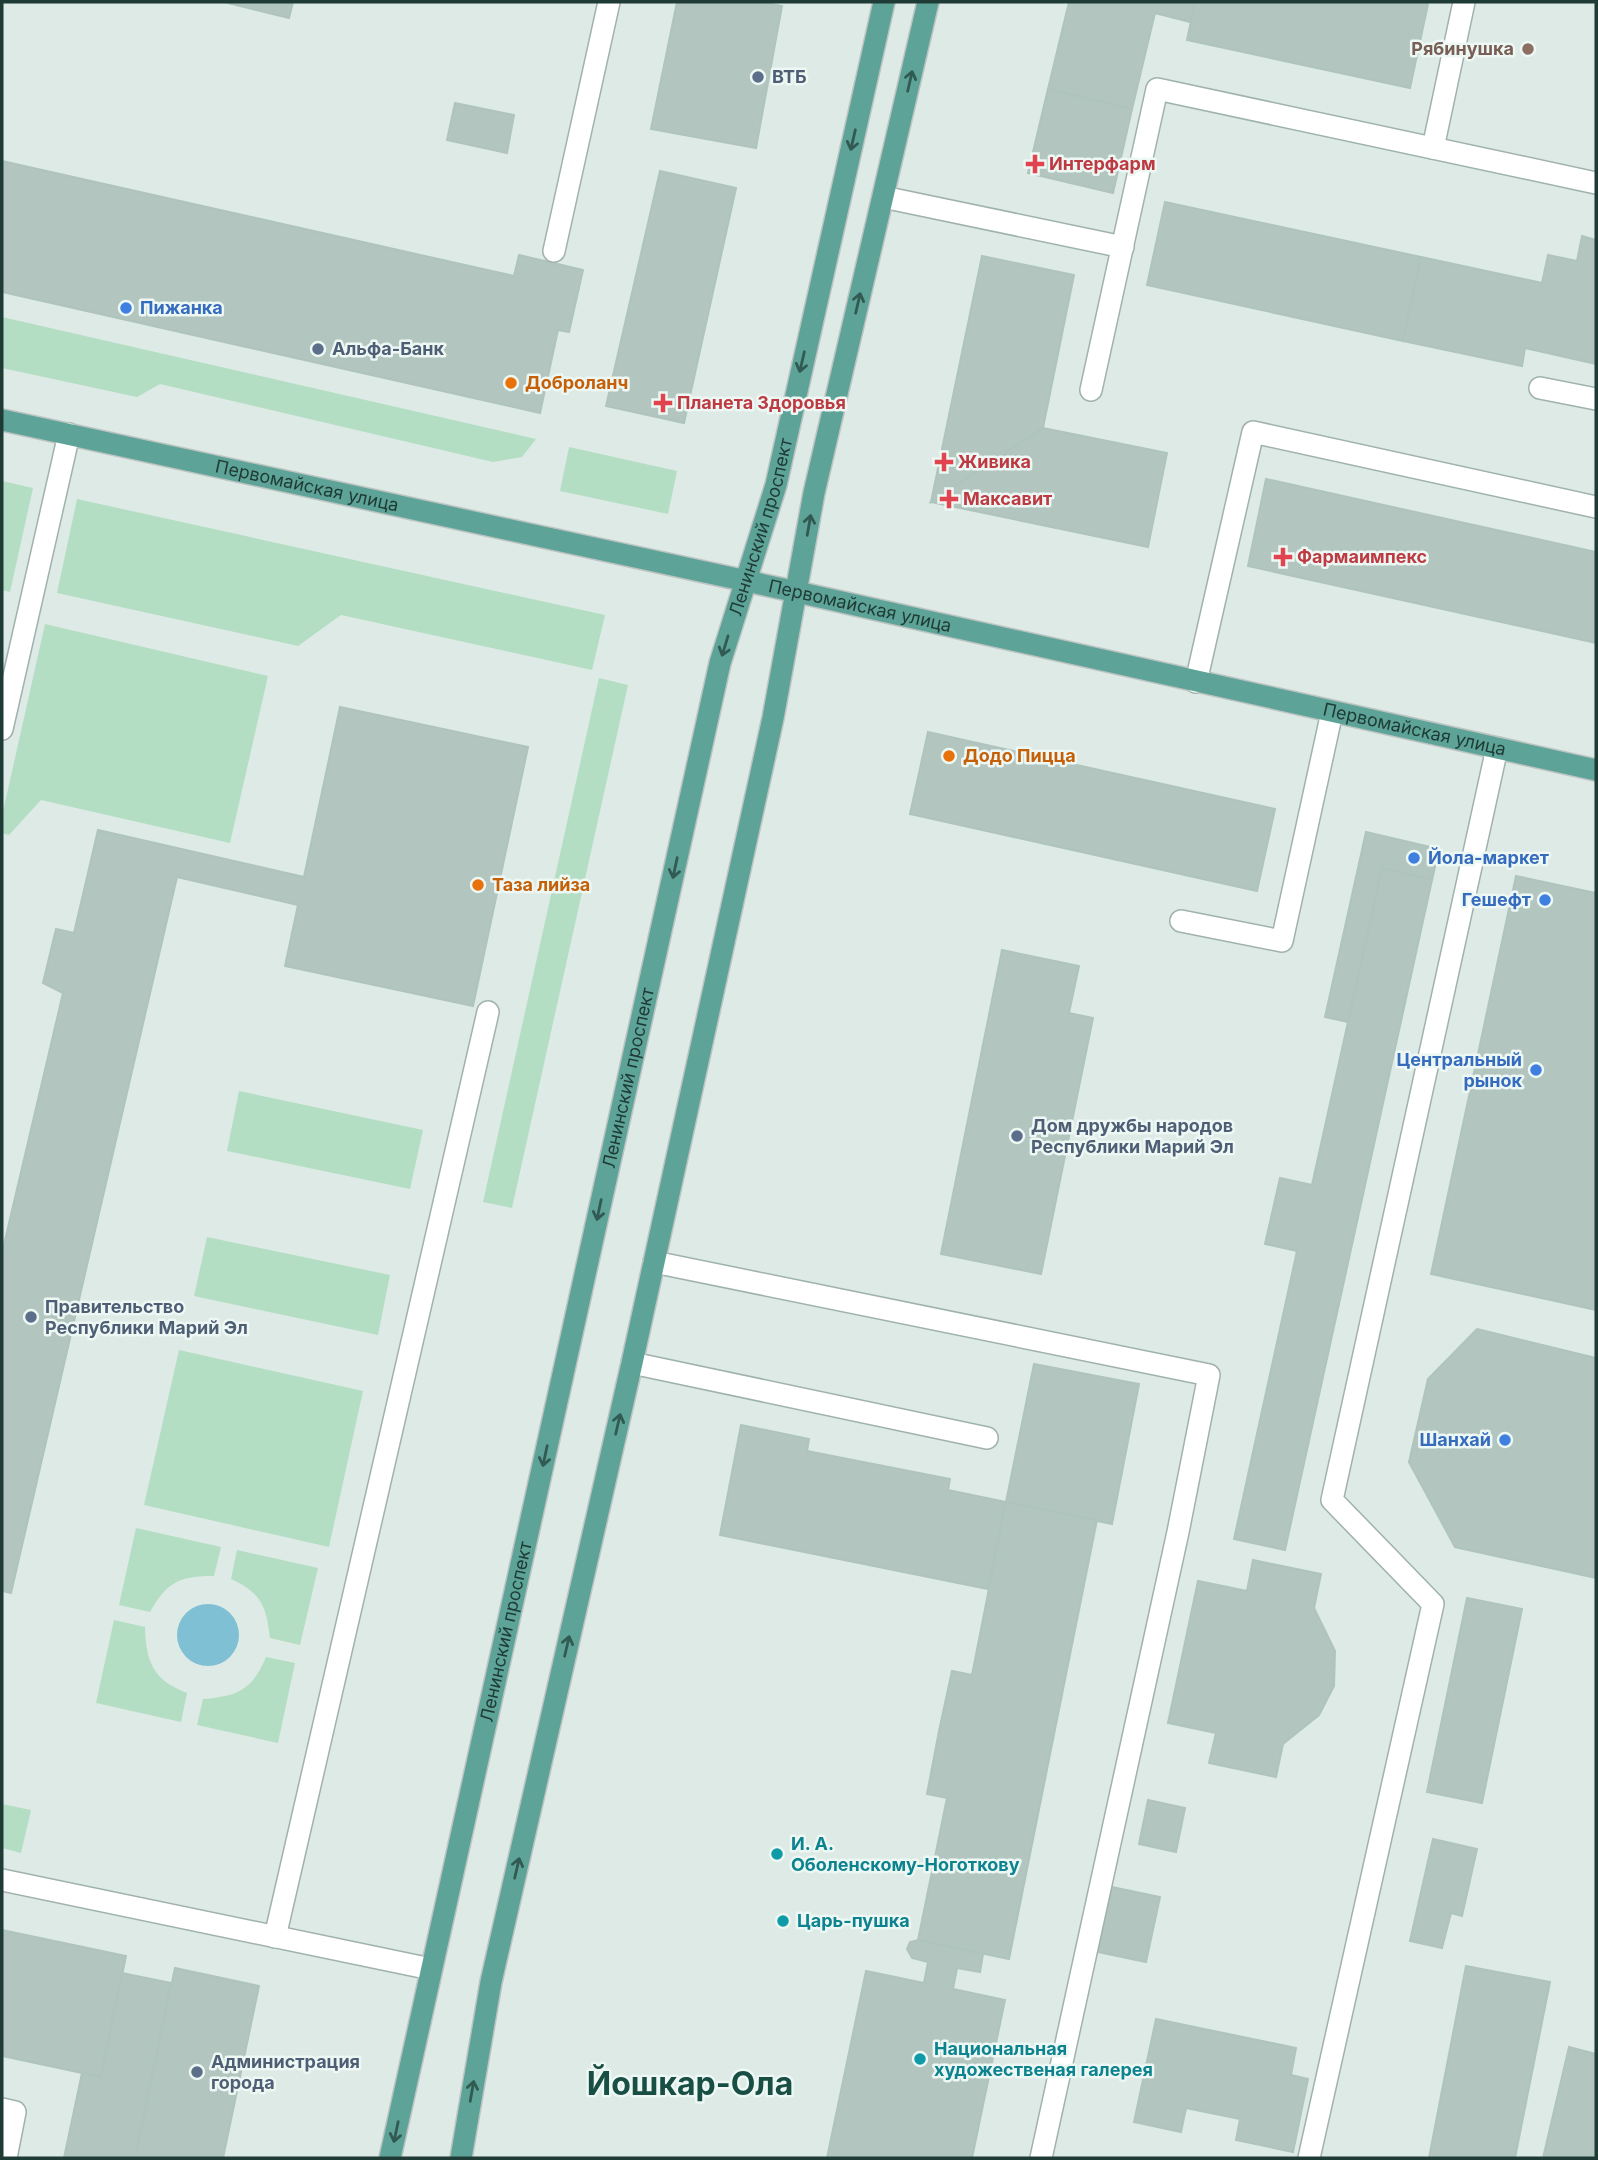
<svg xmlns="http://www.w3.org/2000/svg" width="1598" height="2160" font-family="Inter,sans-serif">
<rect width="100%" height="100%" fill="#ddeae6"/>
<g fill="#b4dec3">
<path d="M2,317L536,439L522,457L493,462L160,384L137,397L2,368Z"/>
<path d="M569,447L677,471L668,514L560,491Z"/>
<path d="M2,481L33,488L10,592L2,590Z"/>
<path d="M77,499L605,615L592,670L341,615L298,646L57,593Z"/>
<path d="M45,624L268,676L230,843L41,800L9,835L2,833V816Z"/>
<path d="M599,678L628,685L512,1208L483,1202Z"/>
<path d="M239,1091L423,1130L410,1189L227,1151Z"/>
<path d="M207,1237L390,1275L378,1335L194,1296Z"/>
<path d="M179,1350L363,1391L329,1547L144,1505Z"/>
<path d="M136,1528L221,1547L214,1576C179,1576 167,1582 150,1612L119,1605Z"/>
<path d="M237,1550L318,1568L300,1645L270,1638C266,1605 261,1593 231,1579Z"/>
<path d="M114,1620L145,1627C146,1662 153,1680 187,1693L181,1722L96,1703Z"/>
<path d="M266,1657L295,1663L278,1743L197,1725L203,1699C238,1696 252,1690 266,1657Z"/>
<path d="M2,1804L31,1810L21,1853L2,1848Z"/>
</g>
<circle fill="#80c0d4" cx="208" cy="1635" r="31"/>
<g fill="#b2c5bf" stroke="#afc4bd" stroke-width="2">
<path d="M224,2H293L289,18Z"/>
<path d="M677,2H761L782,6L756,148L651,129Z"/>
<path d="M1069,2H1195L1190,22L1155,13L1132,109L1048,89Z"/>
<path d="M1195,2H1417L1428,4L1410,88L1187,40Z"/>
<path d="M1048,89L1132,109L1113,193L1028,173Z"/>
<path d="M455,103L514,115L507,153L447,140Z"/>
<path d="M2,161L514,276L519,255L583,270L569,332L558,330L540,413L2,292Z"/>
<path d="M660,171L736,188L684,423L606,406Z"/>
<path d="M1165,202L1421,257L1403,341L1147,285Z"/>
<path d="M1582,236L1596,240V364L1525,348L1522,366L1403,341L1421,257L1542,283L1548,255L1577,261Z"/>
<path d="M982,256L1074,275L1043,428L931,502Z"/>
<path d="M1043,428L1167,453L1148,547L931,502Z"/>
<path d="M1266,479L1596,552V643L1248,566Z"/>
<path d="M340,707L528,747L473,1006L285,966L298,905L177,877L11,1593L2,1591V1253L63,993L43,983L56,929L74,933L98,830L304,877Z"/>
<path d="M928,732L1275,809L1257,891L910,814Z"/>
<path d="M1366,832L1439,849L1432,880L1382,868L1348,1022L1325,1017Z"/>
<path d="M1382,868L1432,880L1285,1550L1234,1539L1297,1251L1265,1244L1280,1178L1312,1185Z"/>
<path d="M1516,876L1596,893V1310L1431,1274Z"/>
<path d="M1002,950L1079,966L1069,1013L1093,1018L1041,1274L941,1254Z"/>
<path d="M1477,1329L1596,1358V1578L1455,1547L1409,1462L1428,1379Z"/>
<path d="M1034,1364L1139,1384L1112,1524L1006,1502Z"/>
<path d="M741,1425L809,1439L807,1451L950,1479L948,1490L1006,1502L988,1589L720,1535Z"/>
<path d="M1006,1502L1097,1520L1009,1959L918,1940L947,1798L927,1794L939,1731L952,1671L972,1675Z"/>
<path d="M1253,1560L1321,1574L1314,1608L1335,1651L1334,1686L1319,1715L1283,1744L1276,1777L1209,1763L1216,1733L1168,1723L1198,1581L1247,1591Z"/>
<path d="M1467,1598L1522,1609L1482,1803L1427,1792Z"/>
<path d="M1148,1800L1185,1808L1176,1852L1139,1844Z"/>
<path d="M1433,1839L1477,1849L1462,1916L1451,1913L1442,1948L1410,1941Z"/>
<path d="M1107,1886L1160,1897L1146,1962L1093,1951Z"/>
<path d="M2,1930L126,1956L101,2077L2,2056Z"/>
<path d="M918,1940L983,1954L980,1972L957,1968L953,1989L1005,2000L972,2158H827L866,1971L924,1983L928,1962L912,1958L907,1949L910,1942Z"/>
<path d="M1466,1966L1550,1982L1515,2158H1429Z"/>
<path d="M175,1968L259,1986L223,2158H135Z"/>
<path d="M122,1973L171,1983L135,2158H64L82,2073L101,2077Z"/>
<path d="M1156,2019L1296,2048L1291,2075L1308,2079L1293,2152L1236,2140L1240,2119L1186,2108L1181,2132L1134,2122Z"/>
<path d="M1569,2047L1596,2054V2158H1543Z"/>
</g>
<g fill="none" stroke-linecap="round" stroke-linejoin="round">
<defs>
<g id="minor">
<path d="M1433,148L1464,2"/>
<path d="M883,197L1123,247"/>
<path d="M554,251L609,2"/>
<path d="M1540,388L1596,399"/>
<path d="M1091,390L1157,89L1596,183"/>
<path d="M1196,682L1253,432L1596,507"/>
<path d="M2,729L69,434"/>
<path d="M1181,921L1282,941L1332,712"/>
<path d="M654,1262L1209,1375L1178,1532L1041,2158"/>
<path d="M632,1363L987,1438"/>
<path d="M2,1880L431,1969"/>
<path d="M275,1937L488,1012"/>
<path d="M2,2109L15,2112L6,2158"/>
<path d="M1309,2158L1433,1604L1332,1500L1497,748"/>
</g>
<g id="major">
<path id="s1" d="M2,420L797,592L1596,770"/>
<path id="s2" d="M390,2158L720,663L776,485L884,2"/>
<path d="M461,2158L491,1982L632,1363L773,718L814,493L928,2"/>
</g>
</defs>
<use href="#minor" stroke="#a0b2ad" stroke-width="24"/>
<use href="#major" stroke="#bcc4c2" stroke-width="24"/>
<use href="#minor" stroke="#fff" stroke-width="21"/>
<use href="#major" stroke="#5ea398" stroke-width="21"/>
</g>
<defs><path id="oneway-shaft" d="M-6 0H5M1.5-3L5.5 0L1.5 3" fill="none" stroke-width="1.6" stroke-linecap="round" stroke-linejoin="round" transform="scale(1.75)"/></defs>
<g stroke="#315a53">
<use href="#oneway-shaft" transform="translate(910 81) rotate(-77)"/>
<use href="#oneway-shaft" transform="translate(853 140) rotate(103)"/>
<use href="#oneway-shaft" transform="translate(858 303) rotate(-77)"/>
<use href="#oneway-shaft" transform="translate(802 362) rotate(103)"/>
<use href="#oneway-shaft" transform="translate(809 525) rotate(-80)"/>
<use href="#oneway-shaft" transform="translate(725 646) rotate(107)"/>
<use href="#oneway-shaft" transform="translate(675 868) rotate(102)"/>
<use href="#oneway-shaft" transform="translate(599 1210) rotate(102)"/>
<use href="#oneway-shaft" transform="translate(618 1424) rotate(-77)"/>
<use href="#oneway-shaft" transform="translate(545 1456) rotate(102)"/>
<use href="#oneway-shaft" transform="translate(567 1646) rotate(-77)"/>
<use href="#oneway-shaft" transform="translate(517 1868) rotate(-77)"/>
<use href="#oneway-shaft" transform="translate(472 2091) rotate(-80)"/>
<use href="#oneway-shaft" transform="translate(396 2132) rotate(102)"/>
</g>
<circle fill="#8d6e63" stroke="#edf7f3" stroke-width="2.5" cx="1528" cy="49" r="7"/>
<g fill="#5c6f8a" stroke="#edf7f3" stroke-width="2.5">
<circle cx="758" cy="77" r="7"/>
<circle cx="318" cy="349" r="7"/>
<circle cx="1017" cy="1136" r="7"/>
<circle cx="31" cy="1317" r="7"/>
<circle cx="197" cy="2072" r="7"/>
</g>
<g fill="#e0444e" stroke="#edf7f3" stroke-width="2.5">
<path d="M1031.5 153.5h7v7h7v7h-7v7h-7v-7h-7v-7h7z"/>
<path d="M659.5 392.5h7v7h7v7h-7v7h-7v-7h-7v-7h7z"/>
<path d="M940.5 451.5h7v7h7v7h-7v7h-7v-7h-7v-7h7z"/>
<path d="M945.5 488.5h7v7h7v7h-7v7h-7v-7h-7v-7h7z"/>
<path d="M1279.5 546.5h7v7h7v7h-7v7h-7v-7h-7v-7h7z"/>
</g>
<g fill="#3f7fe0" stroke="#edf7f3" stroke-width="2.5">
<circle cx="126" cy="308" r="7"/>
<circle cx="1414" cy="858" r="7"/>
<circle cx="1545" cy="900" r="7"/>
<circle cx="1536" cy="1070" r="7"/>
<circle cx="1505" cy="1440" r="7"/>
</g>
<g fill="#e8710a" stroke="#edf7f3" stroke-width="2.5">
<circle cx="511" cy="383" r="7"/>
<circle cx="949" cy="756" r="7"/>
<circle cx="478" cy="885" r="7"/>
</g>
<g fill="#0f9aa8" stroke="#edf7f3" stroke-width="2.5">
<circle cx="777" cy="1854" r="7"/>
<circle cx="783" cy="1921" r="7"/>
<circle cx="920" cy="2059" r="7"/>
</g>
<g text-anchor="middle" stroke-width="5" stroke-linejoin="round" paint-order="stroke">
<g font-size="18" font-weight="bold" fill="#785e54" stroke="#edf7f3" text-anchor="end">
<text x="1514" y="55">Рябинушка</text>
</g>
<g font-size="18" font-weight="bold" fill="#4e5e75" stroke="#edf7f3" text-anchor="start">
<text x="772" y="83">ВТБ</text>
<text x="332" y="355">Альфа-Банк</text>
<text x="1031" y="1132">Дом дружбы народов<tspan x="1031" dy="21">Республики Марий Эл</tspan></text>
<text x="45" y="1313">Правительство<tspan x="45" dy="21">Республики Марий Эл</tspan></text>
<text x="211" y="2068">Администрация<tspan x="211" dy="21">города</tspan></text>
</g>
<g font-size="18" font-weight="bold" fill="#be3a42" stroke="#edf7f3" text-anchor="start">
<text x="1049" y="170">Интерфарм</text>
<text x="677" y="409">Планета Здоровья</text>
<text x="958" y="468">Живика</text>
<text x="963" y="505">Максавит</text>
<text x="1297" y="563">Фармаимпекс</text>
</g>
<g font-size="18" font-weight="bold" fill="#366cbe" stroke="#edf7f3" text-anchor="end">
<text x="140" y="314" text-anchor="start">Пижанка</text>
<text x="1428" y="864" text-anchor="start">Йола-маркет</text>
<text x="1531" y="906">Гешефт</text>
<text x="1522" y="1066">Центральный<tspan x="1522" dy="21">рынок</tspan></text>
<text x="1491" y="1446">Шанхай</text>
</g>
<g font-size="18" font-weight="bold" fill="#c56008" stroke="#edf7f3" text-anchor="start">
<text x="525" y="389">Доброланч</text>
<text x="963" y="762">Додо Пицца</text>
<text x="492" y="891">Таза лийза</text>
</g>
<g font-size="18" fill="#1e3b35" stroke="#edf7f3">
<text dy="6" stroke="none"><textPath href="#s1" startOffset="312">Первомайская улица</textPath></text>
<text dy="6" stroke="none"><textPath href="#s2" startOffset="1673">Ленинский проспект</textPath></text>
<text dy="6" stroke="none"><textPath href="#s1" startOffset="878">Первомайская улица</textPath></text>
<text dy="6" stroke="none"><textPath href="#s1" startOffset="1446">Первомайская улица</textPath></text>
<text dy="6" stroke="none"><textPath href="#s2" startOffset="1106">Ленинский проспект</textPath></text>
<text dy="6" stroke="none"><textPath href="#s2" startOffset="539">Ленинский проспект</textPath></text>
</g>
<g font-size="18" font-weight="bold" fill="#0d838f" stroke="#edf7f3" text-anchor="start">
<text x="791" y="1850">И. А.<tspan x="791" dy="21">Оболенскому-Ноготкову</tspan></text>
<text x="797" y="1927">Царь-пушка</text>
<text x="934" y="2055">Национальная<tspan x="934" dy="21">художественая галерея</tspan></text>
</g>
<g font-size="32" font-weight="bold" fill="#194e45" stroke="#edf7f3">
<text x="690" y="2095">Йошкар-Ола</text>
</g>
</g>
<rect width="1598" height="2160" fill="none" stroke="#1e3b35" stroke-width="7"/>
</svg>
